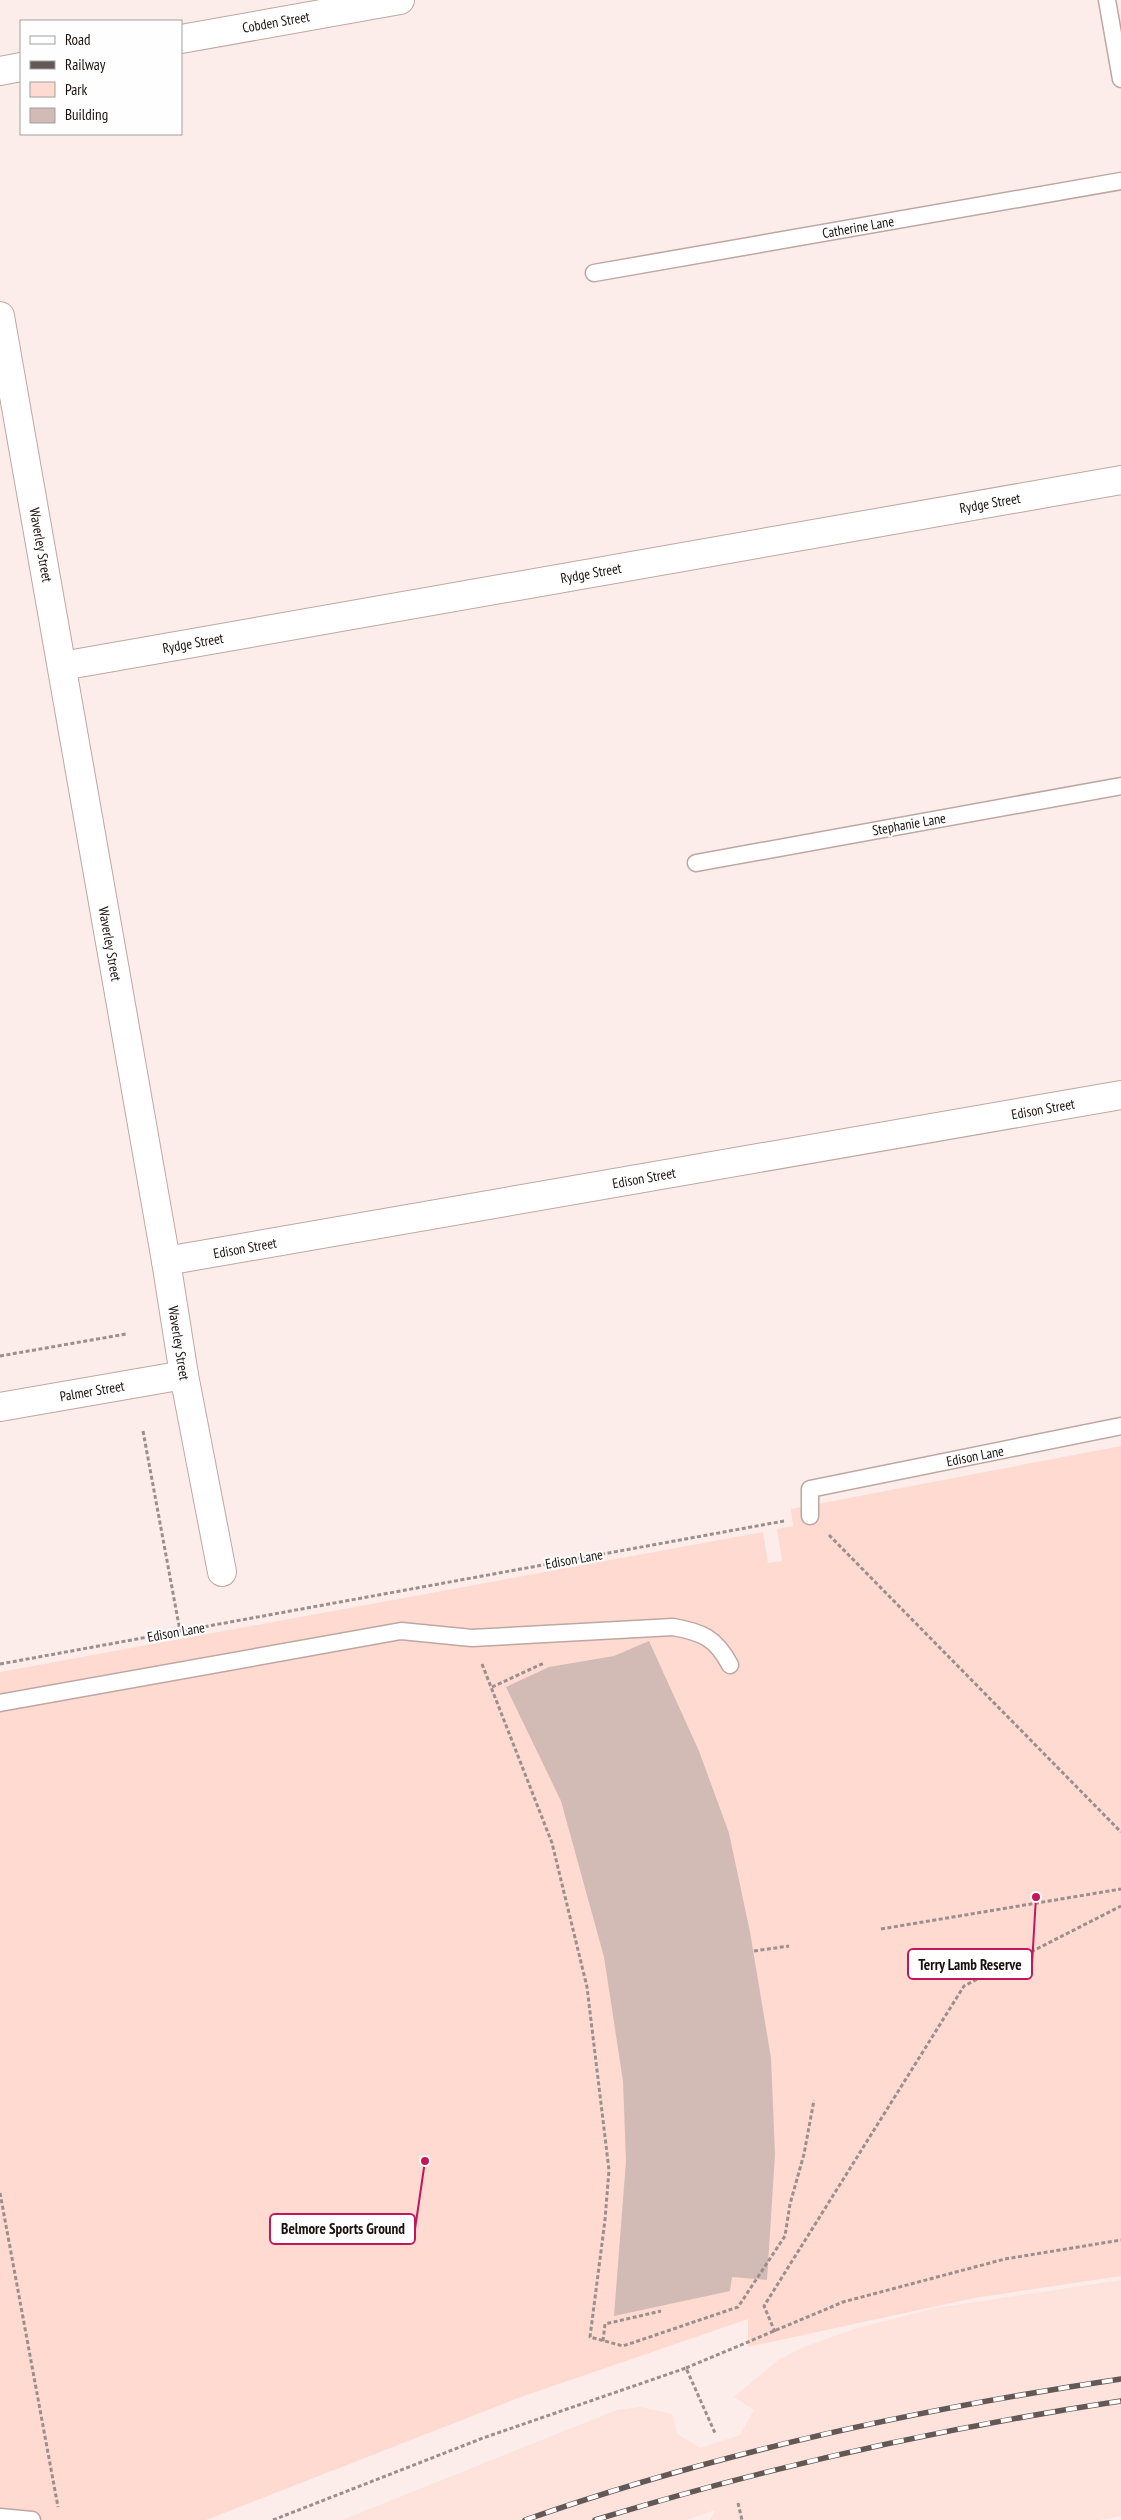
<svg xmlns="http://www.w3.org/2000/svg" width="1121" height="2520" font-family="'PT Sans Narrow',sans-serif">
<rect width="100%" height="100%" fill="#fcedea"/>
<path fill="#fde3dc" d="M1121,2280V2516L1100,2520H710L715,2510L686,2520H342L617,2410L640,2407L672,2414L677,2434L700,2448L740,2435L754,2410L734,2397L778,2360L804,2347L854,2329L936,2308Z"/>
<path fill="#ffdad1" d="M1121,1446V2276L974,2298L748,2347V2319L521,2397L206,2520H0V1672L763,1532L768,1563L782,1561L777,1529L793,1526L791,1509Z"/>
<path fill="#d2bbb5" d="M649,1641L699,1751L729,1833L750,1932L771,2058L775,2154L767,2280L732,2277L730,2291L614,2316L626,2161L623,2081L604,1957L561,1801L506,1687L549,1667L614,1656Z"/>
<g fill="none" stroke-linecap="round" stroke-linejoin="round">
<defs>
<g id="service">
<path d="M1107,0L1121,79"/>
<path d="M594,273L1121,181"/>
<path d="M696,863L1121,786"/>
<path d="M810,1516V1489L1121,1426"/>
<path d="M0,1703L401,1631L472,1638L673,1627C702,1632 716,1638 730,1665"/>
<path d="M0,2517L32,2520"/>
</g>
<g id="minor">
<path d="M181,39L400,0"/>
<path d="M0,71L21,67"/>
<path d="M0,316L166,1261"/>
<path d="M62,666L1121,480"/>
<path d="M184,1375L222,1572"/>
</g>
<path id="tertiary" d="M0,1407L184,1375L166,1261L1121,1095"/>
</defs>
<use href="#service" stroke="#bea7a2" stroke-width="19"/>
<use href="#minor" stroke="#bea7a2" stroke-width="30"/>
<use href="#tertiary" stroke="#bea7a2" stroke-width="30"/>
<g stroke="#9b8f8c" stroke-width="3" stroke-dasharray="4 2.5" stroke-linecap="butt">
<path d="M0,1356L126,1334"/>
<path d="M143,1431L180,1631"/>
<path d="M829,1535L1121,1832"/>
<path d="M0,1664L784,1521"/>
<path d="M482,1664L552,1843L587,1987L609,2170L605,2220L590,2337L623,2346L738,2307L785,2236L790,2204L804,2154L814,2100"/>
<path d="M492,1687L544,1663"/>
<path d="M881,1929L1121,1889"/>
<path d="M754,1951L789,1946"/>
<path d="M0,2193L58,2507"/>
<path d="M775,2332L764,2306L964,1986L1121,1906"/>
<path d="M603,2341L605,2324L661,2311"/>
<path d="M686,2368L843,2302L1005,2259L1121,2240"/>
<path d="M738,2503L742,2520"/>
<path d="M273,2520L483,2438L686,2368L715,2433"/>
</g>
<use href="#service" stroke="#fff" stroke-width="16"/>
<use href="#minor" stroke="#fff" stroke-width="28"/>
<use href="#tertiary" stroke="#fff" stroke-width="28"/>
<defs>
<g id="rail">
<path d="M525,2520C718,2452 919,2409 1121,2379"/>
<path d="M595,2520C768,2467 942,2428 1121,2401"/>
</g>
</defs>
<use href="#rail" stroke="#635856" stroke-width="5.5"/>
<use href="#rail" stroke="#fefefe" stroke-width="4" stroke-dasharray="11" stroke-linecap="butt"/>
</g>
<g text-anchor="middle" stroke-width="4" stroke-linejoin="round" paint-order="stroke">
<g font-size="14" fill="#19110f" stroke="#fefefe">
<text transform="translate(276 22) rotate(-10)" y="5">Cobden Street</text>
<text transform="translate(858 227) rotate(-10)" y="5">Catherine Lane</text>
<text transform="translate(990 503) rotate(-10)" y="5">Rydge Street</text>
<text transform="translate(41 545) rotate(80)" y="5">Waverley Street</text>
<text transform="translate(591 573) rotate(-10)" y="5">Rydge Street</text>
<text transform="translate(193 643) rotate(-10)" y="5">Rydge Street</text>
<text transform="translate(909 824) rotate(-10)" y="5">Stephanie Lane</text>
<text transform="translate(110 944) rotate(80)" y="5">Waverley Street</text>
<text transform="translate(1043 1109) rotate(-10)" y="5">Edison Street</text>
<text transform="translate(644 1178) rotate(-10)" y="5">Edison Street</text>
<text transform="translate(245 1248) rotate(-10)" y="5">Edison Street</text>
<text transform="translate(179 1343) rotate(81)" y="5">Waverley Street</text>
<text transform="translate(92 1391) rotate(-10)" y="5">Palmer Street</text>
<text transform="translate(975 1456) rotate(-11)" y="5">Edison Lane</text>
<text transform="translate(574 1559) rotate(-10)" y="5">Edison Lane</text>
<text transform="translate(176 1632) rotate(-10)" y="5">Edison Lane</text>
</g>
</g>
<path fill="none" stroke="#c2185b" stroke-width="2" d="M1036 1897L1032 1964M425 2161L415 2229"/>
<g fill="#c2185b" stroke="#fefefe" stroke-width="2">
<circle cx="1036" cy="1897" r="5"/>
<circle cx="425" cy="2161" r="5"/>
</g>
<g fill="#fefefe" stroke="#c2185b" stroke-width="2">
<rect x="908" y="1949" width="124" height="30" rx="5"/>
<rect x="270" y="2214" width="145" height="30" rx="5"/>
</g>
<g font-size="15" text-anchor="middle" font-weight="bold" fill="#19110f">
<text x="970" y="1970">Terry Lamb Reserve</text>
<text x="343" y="2234">Belmore Sports Ground</text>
</g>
<rect x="20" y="20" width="162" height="115" fill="#fefefe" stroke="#a29f9e"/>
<rect x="30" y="36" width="25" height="8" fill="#ffffff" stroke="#a29f9e"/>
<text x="65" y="45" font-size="15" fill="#19110f">Road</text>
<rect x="30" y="61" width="25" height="8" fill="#635856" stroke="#a29f9e"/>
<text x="65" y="70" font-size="15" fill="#19110f">Railway</text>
<rect x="30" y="82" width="25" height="15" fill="#ffdad1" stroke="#a29f9e"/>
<text x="65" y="95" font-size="15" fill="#19110f">Park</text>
<rect x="30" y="108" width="25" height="15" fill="#d2bbb5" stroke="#a29f9e"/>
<text x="65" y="120" font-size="15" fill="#19110f">Building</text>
</svg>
